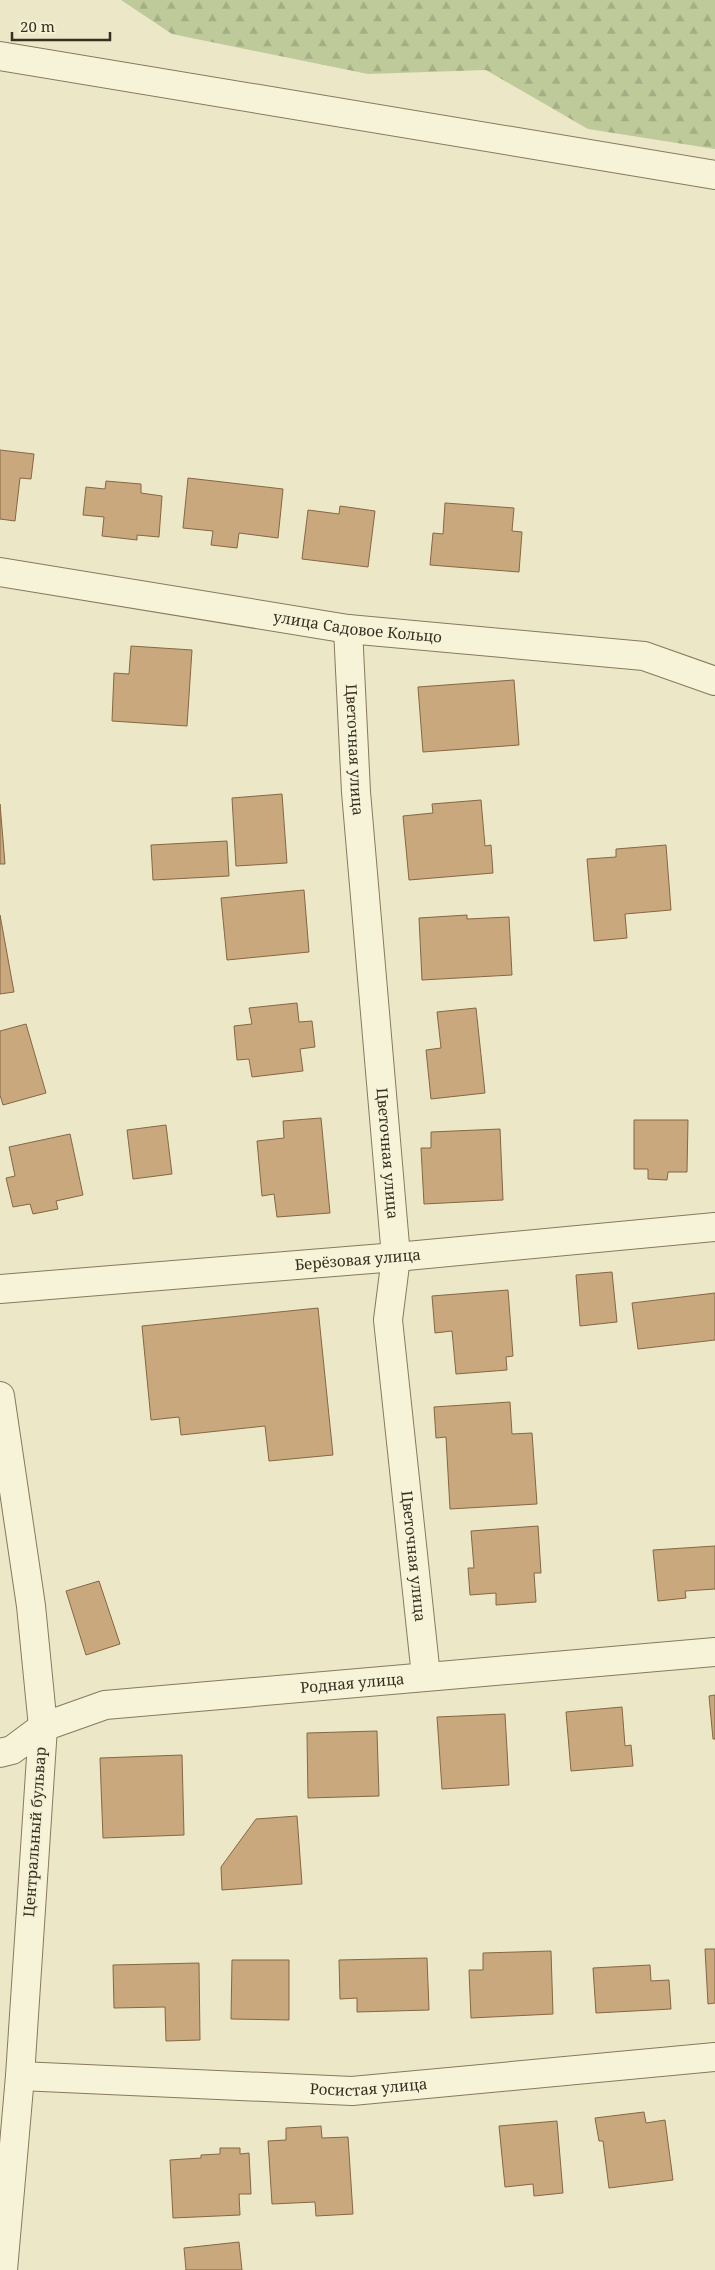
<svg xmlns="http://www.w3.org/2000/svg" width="715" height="2270" font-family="'Noto Serif',serif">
<defs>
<pattern id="forest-firs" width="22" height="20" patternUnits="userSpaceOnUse" patternTransform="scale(1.25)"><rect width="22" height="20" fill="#beca9a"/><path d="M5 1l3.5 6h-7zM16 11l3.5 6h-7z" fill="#a4ae84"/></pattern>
</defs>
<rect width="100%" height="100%" fill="#ece7c6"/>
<path fill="url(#forest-firs)" d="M121,0H715V149L588,129L486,70L368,74L172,34Z"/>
<g fill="#c9a87e" stroke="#856743">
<path d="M0,450L34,454L31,479L20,478L15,521L0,519Z"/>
<path d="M188,478L283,489L278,538L239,533L237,548L211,545L213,531L183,528Z"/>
<path d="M106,481L141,484V493L162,496L159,537L137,535V540L102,536L104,517L83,515L86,487L105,489Z"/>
<path d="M445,503L514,508L512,531L522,532L519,572L430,565L433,533L443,534Z"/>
<path d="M340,506L375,511L368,567L302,559L308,510L339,514Z"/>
<path d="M131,646L192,650L187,726L112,721L114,673L129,674Z"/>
<path d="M514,680L519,745L423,752L418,687Z"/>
<path d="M282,794L287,863L236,866L232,798Z"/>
<path d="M481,800L485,846L491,845L493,873L409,880L403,816L433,813L432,804Z"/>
<path d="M0,804L5,864H0Z"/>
<path d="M227,841L229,876L153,880L151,845Z"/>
<path d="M666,845L671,910L625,914L627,938L594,941L587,859L616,857V849Z"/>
<path d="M304,890L309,952L227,960L221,898Z"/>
<path d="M0,915L14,992L0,994Z"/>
<path d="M467,915V919L509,917L512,975L422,980L419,918Z"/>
<path d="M297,1003L299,1022L312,1021L315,1047L300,1049L303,1071L252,1077L249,1059L237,1060L234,1026L252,1024L249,1008Z"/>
<path d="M476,1008L485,1093L431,1099L426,1050L441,1048L437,1012Z"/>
<path d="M26,1024L46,1093L3,1105L0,1095V1031Z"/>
<path d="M321,1118L330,1213L277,1217L274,1194L262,1196L257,1141L284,1138L283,1121Z"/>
<path d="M634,1120H688L687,1172H668L667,1180L648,1179V1169H634Z"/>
<path d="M166,1125L172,1174L133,1179L127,1130Z"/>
<path d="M500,1129L503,1200L424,1204L421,1148H431V1132Z"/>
<path d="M70,1134L83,1195L56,1201L58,1209L33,1214L30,1204L13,1207L6,1178L15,1176L9,1147Z"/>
<path d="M612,1272L617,1322L580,1326L576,1275Z"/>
<path d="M508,1290L513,1356L506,1357L507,1370L456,1374L452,1331L435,1333L432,1296Z"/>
<path d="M715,1293V1340L638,1349L632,1303Z"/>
<path d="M318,1308L333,1455L269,1461L265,1426L181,1435L179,1417L151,1420L142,1326Z"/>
<path d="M510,1402L512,1434L532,1433L537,1504L450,1509L446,1437L436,1438L434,1407Z"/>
<path d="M538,1526L541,1573H534L536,1602L496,1605V1593L470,1595L468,1568H474L471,1531Z"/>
<path d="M715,1546V1589L685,1591L686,1598L658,1601L653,1550Z"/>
<path d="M99,1581L120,1644L86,1655L66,1591Z"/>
<path d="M715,1695V1739H713L709,1696Z"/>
<path d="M622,1707L625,1746L631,1745L633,1766L571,1771L566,1712Z"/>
<path d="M505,1714L509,1785L442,1789L437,1717Z"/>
<path d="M377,1731L379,1796L308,1798L307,1733Z"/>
<path d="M182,1755L184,1835L103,1838L100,1758Z"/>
<path d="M297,1816L302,1884L222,1890L221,1867L256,1819Z"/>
<path d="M705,1949H715V2003L708,2004Z"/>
<path d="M551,1951L553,2014L471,2018L469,1970H483V1953Z"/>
<path d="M427,1958L429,2010L357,2012V1998L340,1999L339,1960Z"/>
<path d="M232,1960H289V2020L231,2019Z"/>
<path d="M199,1963L200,2040L166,2041L165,2007L114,2008L113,1965Z"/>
<path d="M650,1965L651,1981L669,1980L671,2009L596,2013L593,1968Z"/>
<path d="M644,2112L646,2123L665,2120L673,2180L609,2188L603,2141H599L595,2118Z"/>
<path d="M557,2121L563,2193L534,2196L533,2184L505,2187L499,2126Z"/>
<path d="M321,2126L322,2138L348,2137L353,2214L316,2216L315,2202L272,2204L268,2141L286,2140V2128Z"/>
<path d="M220,2148H240V2154L249,2153L251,2194H239L240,2215L173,2218L170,2160L201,2158V2155L220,2154Z"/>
<path d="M239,2242L242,2270H186L184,2248Z"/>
</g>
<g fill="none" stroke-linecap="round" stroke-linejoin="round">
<defs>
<g id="minor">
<path id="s1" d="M0,572L348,629L644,656L715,681"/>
<path id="s2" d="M348,629L356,792L396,1257L388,1320L426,1676"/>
<path id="s3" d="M0,1289L396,1257L715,1227"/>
<path d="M0,1396L31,1606L43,1727L20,2076L3,2270"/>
<path id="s4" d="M0,1753L12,1750L43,1727L105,1705L715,1652"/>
<path id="s5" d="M20,2076L352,2091L715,2057"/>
</g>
<path id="tertiary" d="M0,56L715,175"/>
</defs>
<use href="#minor" stroke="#87795c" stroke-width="30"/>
<use href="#tertiary" stroke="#87795c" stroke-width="30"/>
<use href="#minor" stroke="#f7f3d9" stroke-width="28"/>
<use href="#tertiary" stroke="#f7f3d9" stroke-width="28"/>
</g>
<g text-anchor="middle" stroke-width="4" stroke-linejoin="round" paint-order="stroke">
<g font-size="15" fill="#382f20" stroke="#f4f0d5">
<text dy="5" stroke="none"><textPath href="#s1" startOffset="362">улица Садовое Кольцо</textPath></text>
<text dy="5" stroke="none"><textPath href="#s2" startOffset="121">Цветочная улица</textPath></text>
<text dy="5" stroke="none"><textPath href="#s2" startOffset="526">Цветочная улица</textPath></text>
<text dy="5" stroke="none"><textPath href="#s3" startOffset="359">Берёзовая улица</textPath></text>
<text dy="5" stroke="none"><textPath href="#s2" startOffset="931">Цветочная улица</textPath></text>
<text dy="5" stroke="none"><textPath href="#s4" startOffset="365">Родная улица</textPath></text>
<text transform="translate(35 1832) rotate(-86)" y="5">Центральный бульвар</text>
<text dy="5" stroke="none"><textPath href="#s5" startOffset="349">Росистая улица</textPath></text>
</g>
</g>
<path d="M12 32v8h98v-8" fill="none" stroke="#382f20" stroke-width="2.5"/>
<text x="20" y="32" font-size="15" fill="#382f20" stroke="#f4f0d5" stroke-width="4" paint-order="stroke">20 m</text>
</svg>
